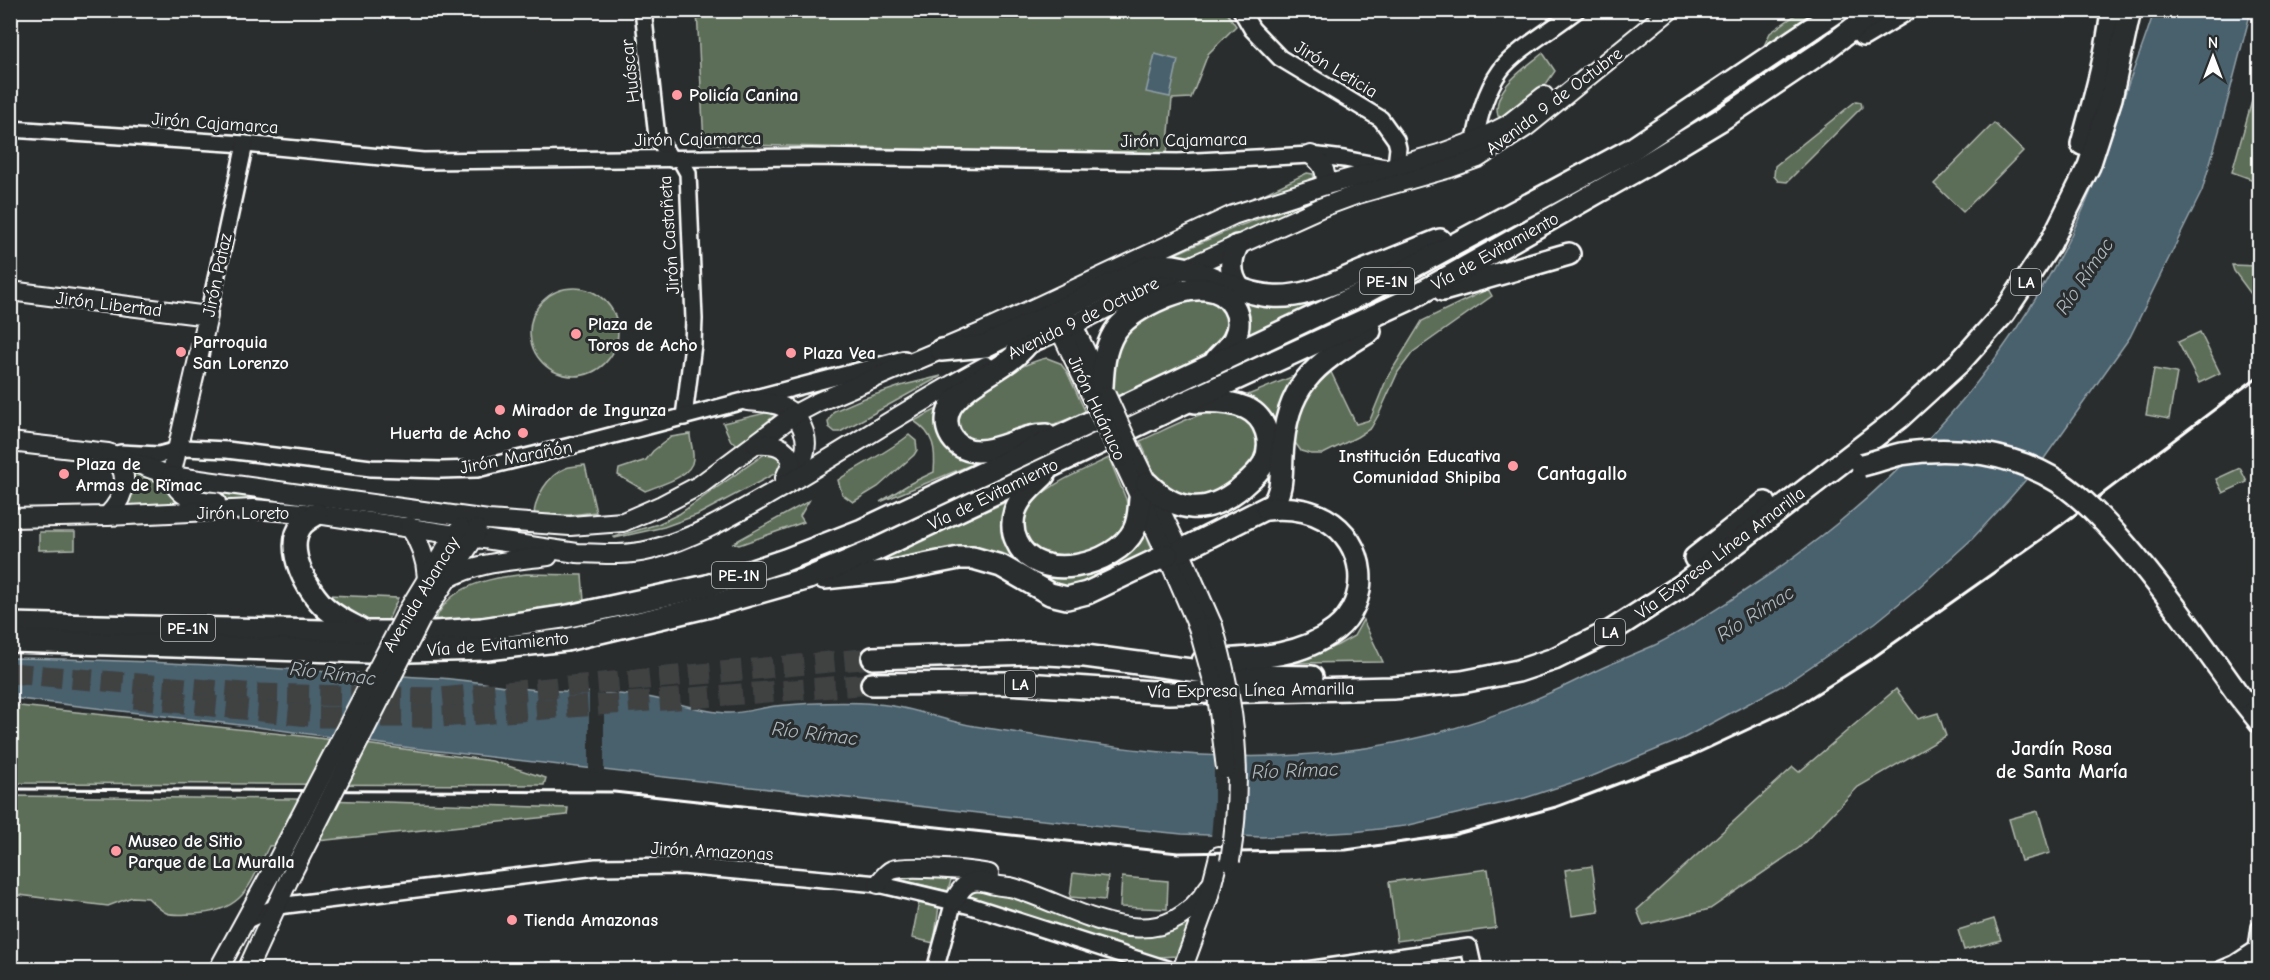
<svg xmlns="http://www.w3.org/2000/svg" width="2270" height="980" font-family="'Comic Neue',sans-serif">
<rect width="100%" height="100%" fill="#2a2d2e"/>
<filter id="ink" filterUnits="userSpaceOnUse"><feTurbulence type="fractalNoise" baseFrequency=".0167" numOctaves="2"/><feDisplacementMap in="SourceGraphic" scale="12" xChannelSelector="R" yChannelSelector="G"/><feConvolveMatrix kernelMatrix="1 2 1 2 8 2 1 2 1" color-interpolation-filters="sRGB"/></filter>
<g filter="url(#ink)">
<g fill="#5d6e58" stroke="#aeb6ac" stroke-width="1.5">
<path d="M1225,10L1236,26L1208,54L1191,98L1172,99L1167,155L704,144L697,11Z"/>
<path d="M1801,11H1814L1763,48L1770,33Z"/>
<path d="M1543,53L1555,71L1544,87L1510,115L1504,118L1498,116C1491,89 1525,68 1543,53Z"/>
<path d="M2259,76V182L2232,172Z"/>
<path d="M1856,101L1861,102L1862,107L1787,182L1778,181L1774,176L1775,166Z"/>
<path d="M1994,123L2023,151L1963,212L1934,184Z"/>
<path d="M1307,173L1313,174L1315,181L1239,206Z"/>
<path d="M1312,200L1316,201L1182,263L1162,260L1236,227Z"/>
<path d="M2232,265L2259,266V288L2251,294L2234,271Z"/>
<path d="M1394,269L1244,339L1225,291L1248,299Z"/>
<circle cx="574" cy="332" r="44"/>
<path d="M1488,289L1492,296L1413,352L1398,372L1379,414L1371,428L1357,437L1323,454H1311L1301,451L1294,441L1296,407L1329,368L1356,424L1370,420L1387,378L1422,321Z"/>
<path d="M1220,297L1235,322L1215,350L1114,399L1109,388L1118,335L1166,303Z"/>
<path d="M2200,332L2220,373L2199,383L2178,342Z"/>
<path d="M1047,358L1060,363L1067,372L1086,413L993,445L956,440C956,433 953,423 955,417C962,395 1026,361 1047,358Z"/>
<path d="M2154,369L2177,373L2169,419L2146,415Z"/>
<path d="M1299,374L1277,422L1271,425L1238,399Z"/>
<path d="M941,376L840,432H835L829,427L828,422L834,411L862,399L904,385Z"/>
<path d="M945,405L946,444L953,454L970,458L995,455L880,502L911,483L934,472C936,449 934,434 914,421Z"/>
<path d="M1223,409L1253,420L1262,448L1245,476L1195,504L1159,483L1140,441C1167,429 1193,414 1223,409Z"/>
<path d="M774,411L776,414L741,444H737L731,441L723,423Z"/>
<path d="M690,434C690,442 694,451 693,459C692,477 659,485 645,491L618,475L619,469L646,460L653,451L671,437Z"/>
<path d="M909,435L916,441L917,450L914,455L878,487L853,502L842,494L838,480C861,464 887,453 909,435Z"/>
<path d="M769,451H775L784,460L778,472L697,515L664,527L615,538L614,537L658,524L679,514Z"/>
<path d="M1109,458L1126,499L1129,512L1122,540L1069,563L1028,552L1021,515C1042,486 1077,473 1109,458Z"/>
<path d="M585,465L596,512L545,518L534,517C534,498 548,475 566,468C572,466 579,466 585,465Z"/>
<path d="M2240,468L2247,482L2223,493L2216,479Z"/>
<path d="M137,471L161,481L180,498L193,507L124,506L133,486L132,473Z"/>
<path d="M179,482L304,500L275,504L196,496Z"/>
<path d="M1017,497L1008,519L1053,574L1144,530L1153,553L1068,593L1001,560L848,574Z"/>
<path d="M809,501L800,516L804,522L739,545L733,543Z"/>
<path d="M39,532H75V549L39,550Z"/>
<path d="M526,574L582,575L584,601L432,625C436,618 440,610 445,604C463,582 499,577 526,574Z"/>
<path d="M328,595L398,598L385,627C367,630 340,608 328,595Z"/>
<path d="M1363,620L1383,662L1293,663L1338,645L1354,636Z"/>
<path d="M1896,689L1918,719L1938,713L1946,736L1858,787L1799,848L1710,909L1643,925L1637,910L1793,767L1799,772Z"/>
<path d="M10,705L302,736L427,752L492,761L546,778L544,785L11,783Z"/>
<path d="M11,796L294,799L568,808L567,815L269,846C249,886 244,912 193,914C167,915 167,917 148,898L132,897L108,906L11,894Z"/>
<path d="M2038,811L2050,853L2021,861L2009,819Z"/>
<path d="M1592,866L1599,912L1572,916L1565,870Z"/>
<path d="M1488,869L1496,928L1397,941L1389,882Z"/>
<path d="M1073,873L1108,877L1105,900L1070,897Z"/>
<path d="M901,874L952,876L948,891L893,878Z"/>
<path d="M1122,877L1168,881L1167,909L1120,907Z"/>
<path d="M982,887L1095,924L1186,918L1190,922L1176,956L1159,957L1139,953L963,894Z"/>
<path d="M919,902L939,906L934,943L912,938Z"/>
<path d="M1994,919L2001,940L1964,950L1958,930Z"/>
</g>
<g fill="#48616d" stroke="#91a0a7" stroke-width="1.5">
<path d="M2154,11H2251L2224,114L2202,191L2130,337L2043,460L2010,498L1972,539L1918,588L1875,623L1785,684L1682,739L1595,775L1525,798L1405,826L1353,832L1263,837L1182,834L1013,817L412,748L257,727L11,698V658C153,660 296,670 438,678C472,680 505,687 538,690C572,692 605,692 639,696C668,699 696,711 725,713C741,714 759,708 775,706C808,703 843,701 876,704C909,706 941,720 974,726C1081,743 1190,762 1299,755C1390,750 1471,728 1554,691C1573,683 1592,672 1611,664C1626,657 1642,651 1657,644C1687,629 1715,610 1743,592C1881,503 1997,383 2071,235C2096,185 2112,134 2129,82C2138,58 2147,35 2154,11Z"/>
<path d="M1155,54L1178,60L1170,97L1146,92Z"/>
</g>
<g fill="#2a2d2e">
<path d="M589,690L604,691V773L589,771Z"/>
<path d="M1214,752L1242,753L1237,840L1211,838L1214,802Z"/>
</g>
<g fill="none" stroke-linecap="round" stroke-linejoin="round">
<g stroke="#3f4243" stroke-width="21" stroke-dasharray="21 10" stroke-linecap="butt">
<path d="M10,673L256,694L440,698L873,658"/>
<path d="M134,698L319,717H441L872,684"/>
</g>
<defs>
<g id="minor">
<path d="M643,10L657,137L671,159"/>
<path d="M1241,10L1252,29L1280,58L1381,119L1396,140L1398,148L1396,165"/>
<path d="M10,129L245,144L423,161L810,157L1178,162L1311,155L1344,159L1386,167"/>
<path d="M1475,141C1479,117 1485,92 1500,71C1513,52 1557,26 1577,10"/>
<path d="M680,159L688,173L694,319L693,344L684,417"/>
<path d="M208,316L245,144"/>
<path d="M120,453L159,455L185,448L227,450L371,468L441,470L477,469L587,442L904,359"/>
<path d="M245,921L278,906L596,867L682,866L878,884L971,906L1170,970"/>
<path d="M935,970L954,901"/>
<path d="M1306,970L1469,947L1474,970"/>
<path d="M2220,970L2234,964L2260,947"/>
<path d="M2258,970L2257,949L2260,927"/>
</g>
<g id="major">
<path d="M1311,155C1323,163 1326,170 1326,185"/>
<path d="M10,291L208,316L171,476"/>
<path d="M1065,318L1073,325L1103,388"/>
<path d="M1059,320L1060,330L1094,401"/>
<path d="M1016,350L1073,325L1187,268L1320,208L1358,194L1450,168L1478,158L1526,127L1670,10"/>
<path d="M747,401C759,402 772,402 783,407C800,415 810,437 804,455C800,465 792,473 785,482"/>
<path d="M10,442L108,453L171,476L488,520L570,526L623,522L662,505L700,485L795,414L818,402L983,332L1233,215L1326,185L1439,154L1475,141L1507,125L1544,96"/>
<path d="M756,444C773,443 786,445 792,462L785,478"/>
<path d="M1132,452L1180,551L1213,626"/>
<path d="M1121,457L1167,555L1198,627"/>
<path d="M171,476C178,498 195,501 216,502"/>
<path d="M107,516C125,498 133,472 110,454"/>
<path d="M10,518L107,516L253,509L317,514L577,553C601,554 626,556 650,550C693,539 732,516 770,494C842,453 912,405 986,366"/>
<path d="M409,526C420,542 426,558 427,578"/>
<path d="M445,580C478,561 512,561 548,556"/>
<path d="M407,612L446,548L461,528"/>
<path d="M421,619L474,538L477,529"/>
<path d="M878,884C882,879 887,872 892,870C906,865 973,870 989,874"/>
<path d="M954,901C959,893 963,884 973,882C981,880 988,884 995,885C1002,887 1008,886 1014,888C1081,909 1157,966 1209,887"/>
<path d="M218,970L270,875"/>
<path d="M247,970L288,881"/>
<path d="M1182,970L1208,899L1219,856"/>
</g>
<g id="highway">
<path d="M1863,35L1905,10"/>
<path d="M2082,144C2094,100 2107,56 2112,10"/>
<path d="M1237,246C1229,261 1230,276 1240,289"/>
<path d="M1443,290L1569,254"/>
<path d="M1027,344C1007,369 974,377 954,402C938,422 951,451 978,451C1001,451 1022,435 1046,435"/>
<path d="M941,350L985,346L1148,267C1190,257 1229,293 1271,296C1303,299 1334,283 1363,271C1389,261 1414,250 1440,240"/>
<path d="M1102,386C1103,368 1104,350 1114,333C1129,310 1178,286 1206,289C1230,291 1246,316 1234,339C1230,347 1222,353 1216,360"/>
<path d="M1044,475C1034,485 1020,496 1015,511C1012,521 1012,532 1017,542C1036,585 1116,566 1134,530C1139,520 1139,509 1140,499"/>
<path d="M1147,483C1159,495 1174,506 1191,507C1209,509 1225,500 1238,490C1247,482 1258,474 1264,463C1274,443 1266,417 1246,408C1230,401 1212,401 1195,402"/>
<path d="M317,514C312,517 306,520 302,525C283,548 308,593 327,609C337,618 351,624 363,631"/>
<path d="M1180,551L1272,505C1283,491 1281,472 1282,456C1286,385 1313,365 1370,331"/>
<path d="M1695,558L1765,503"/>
<path d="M824,578L893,571L959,558H973L1001,566L1050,594L1067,598L1087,593L1167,555"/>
<path d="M10,624L366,632H435L482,629L569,616L707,586L785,560L862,530L1366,292L1632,149L1839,10"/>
<path d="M10,641L368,652L487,649L566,640L710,606L809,578L875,550L1186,402L1408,300L1642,167L1722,119L1826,49L1877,10"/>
<path d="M873,658L1029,653L1085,656L1236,676L1312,677"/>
<path d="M1203,661C1248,658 1298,659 1335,630C1372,601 1367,542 1325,519C1307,509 1288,507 1267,509"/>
<path d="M872,684L1007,683L1169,693L1393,688L1462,682L1518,671L1554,659L1611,631L1681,586L1899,418L1960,362L2004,313L2050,244L2089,166L2111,98L2130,10"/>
<path d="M2240,697L2260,722"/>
</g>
</defs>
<use href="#minor" stroke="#fff" stroke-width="20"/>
<use href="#major" stroke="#fff" stroke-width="22"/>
<use href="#highway" stroke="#fff" stroke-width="26"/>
<use href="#minor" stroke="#2a2d2e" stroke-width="15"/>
<use href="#major" stroke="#2a2d2e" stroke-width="18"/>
<use href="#highway" stroke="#2a2d2e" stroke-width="21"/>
<path stroke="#fff" stroke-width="3" d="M10,789L614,792L1178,853L1346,850L1453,835L1556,807L1689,757L1796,707L1870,660L2060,526L2260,375"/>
<defs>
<g id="major-bridge">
<path d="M1106,395L1132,452"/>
<path d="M1094,401L1121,457"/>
<path d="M1213,626C1236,707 1244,778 1230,861"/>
<path d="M1198,627L1217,695L1226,769"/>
<path d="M270,875L407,612"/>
<path d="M288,881L421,619"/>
</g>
<path id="highway-bridge" d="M1862,465C1875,462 1888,457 1901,454C1954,445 2014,453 2059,482C2083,498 2103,520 2122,541C2165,590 2202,644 2240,697"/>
</defs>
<use href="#major-bridge" stroke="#fff" stroke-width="22" stroke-linecap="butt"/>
<use href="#highway-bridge" stroke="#fff" stroke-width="26" stroke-linecap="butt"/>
<use href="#major-bridge" stroke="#2a2d2e" stroke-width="18"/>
<use href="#highway-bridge" stroke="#2a2d2e" stroke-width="21"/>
</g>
</g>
<g fill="#ff9aa2" stroke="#2a2d2e" stroke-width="2">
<circle cx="677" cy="95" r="6"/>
<circle cx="576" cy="334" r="6"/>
<circle cx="181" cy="352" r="6"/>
<circle cx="791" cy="353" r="6"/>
<circle cx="500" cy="410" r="6"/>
<circle cx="523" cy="433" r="6"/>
<circle cx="1513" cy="466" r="6"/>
<circle cx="64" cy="474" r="6"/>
<circle cx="116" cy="851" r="6"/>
<circle cx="512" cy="920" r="6"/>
</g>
<g text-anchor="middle" stroke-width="6" stroke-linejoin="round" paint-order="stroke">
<g fill="#2a2d2e" stroke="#bfc0c0" stroke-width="1.5">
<rect x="1360" y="268" width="54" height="26" rx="4.5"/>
<rect x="2011" y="269" width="30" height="26" rx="4.5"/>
<rect x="712" y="562" width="54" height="26" rx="4.5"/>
<rect x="161" y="615" width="54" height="26" rx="4.5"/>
<rect x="1595" y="619" width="30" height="26" rx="4.5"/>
<rect x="1005" y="671" width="30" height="26" rx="4.5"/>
</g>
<g font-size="16" font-weight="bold" fill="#fff">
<text x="1387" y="287">PE-1N</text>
<text x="2026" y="288">LA</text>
<text x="739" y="581">PE-1N</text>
<text x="188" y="634">PE-1N</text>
<text x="1610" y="638">LA</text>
<text x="1020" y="690">LA</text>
</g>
<g font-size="18" fill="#fff" stroke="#2a2d2e">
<text transform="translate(1336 69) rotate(31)" y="6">Jirón Leticia</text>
<text transform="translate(630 71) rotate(-96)" y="6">Huáscar</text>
<text transform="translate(1554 101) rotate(-37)" y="6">Avenida 9 de Octubre</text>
<text transform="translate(215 123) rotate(4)" y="6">Jirón Cajamarca</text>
<text transform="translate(698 139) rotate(-1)" y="6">Jirón Cajamarca</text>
<text transform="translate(1184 140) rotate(-1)" y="6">Jirón Cajamarca</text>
<text transform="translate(669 235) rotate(-94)" y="6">Jirón Castañeta</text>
<text transform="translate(1495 251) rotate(-29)" y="6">Vía de Evitamiento</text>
<text transform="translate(217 275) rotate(-78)" y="6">Jirón Pataz</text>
<text transform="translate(109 304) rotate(7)" y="6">Jirón Libertad</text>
<text transform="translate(1083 318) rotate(-26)" y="6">Avenida 9 de Octubre</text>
<text transform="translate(1097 408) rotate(65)" y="6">Jirón Huánuco</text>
<text transform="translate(516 457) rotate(-11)" y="6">Jirón Marañón</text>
<text transform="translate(993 494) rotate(-26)" y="6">Vía de Evitamiento</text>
<text x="243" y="519">Jirón Loreto</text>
<text transform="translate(1720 553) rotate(-37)" y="6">Vía Expresa Línea Amarilla</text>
<text transform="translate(421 594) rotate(-59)" y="6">Avenida Abancay</text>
<text transform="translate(498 644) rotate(-5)" y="6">Vía de Evitamiento</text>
<text transform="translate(1251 690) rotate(-1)" y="6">Vía Expresa Línea Amarilla</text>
<text transform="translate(712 851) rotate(3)" y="6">Jirón Amazonas</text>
</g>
<g font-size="18" font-weight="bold" fill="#fff" stroke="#2a2d2e" text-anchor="start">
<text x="689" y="101">Policía Canina</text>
<text x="588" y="330">Plaza de<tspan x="588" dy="21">Toros de Acho</tspan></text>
<text x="193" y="348">Parroquia<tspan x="193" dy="21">San Lorenzo</tspan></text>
<text x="803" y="359">Plaza Vea</text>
<text x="512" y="416">Mirador de Ingunza</text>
<text x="511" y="439" text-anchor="end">Huerta de Acho</text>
<text x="1501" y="462" text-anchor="end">Institución Educativa<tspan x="1501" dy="21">Comunidad Shipiba</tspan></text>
<text x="76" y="470">Plaza de<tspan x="76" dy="21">Armas de Rïmac</tspan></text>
<text x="128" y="847">Museo de Sitio<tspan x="128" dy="21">Parque de La Muralla</tspan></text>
<text x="524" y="926">Tienda Amazonas</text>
</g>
<g font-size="20" font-style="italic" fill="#adb8bd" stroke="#2a2d2e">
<text transform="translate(2084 276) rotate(-56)" y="7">Río Rímac</text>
<text transform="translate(1755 613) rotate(-32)" y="7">Río Rímac</text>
<text transform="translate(333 673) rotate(7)" y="7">Río Rímac</text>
<text transform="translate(815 733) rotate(7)" y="7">Río Rímac</text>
<text transform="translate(1295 770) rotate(-2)" y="7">Río Rímac</text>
</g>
<g font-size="20" font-weight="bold" fill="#fff" stroke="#2a2d2e">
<text x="1582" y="480">Cantagallo</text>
<text x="2062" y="755">Jardín Rosa<tspan x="2062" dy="23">de Santa María</tspan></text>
</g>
</g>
<rect width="2270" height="980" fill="none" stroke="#2a2d2e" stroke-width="36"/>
<rect x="18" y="18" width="2234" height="944" fill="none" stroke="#fff" stroke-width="2" filter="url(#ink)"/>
<g transform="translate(2213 57)" stroke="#2a2d2e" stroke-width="4.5" paint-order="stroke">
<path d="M0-4.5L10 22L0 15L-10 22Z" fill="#ffffff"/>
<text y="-9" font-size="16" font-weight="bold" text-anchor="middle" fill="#ffffff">N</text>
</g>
</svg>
